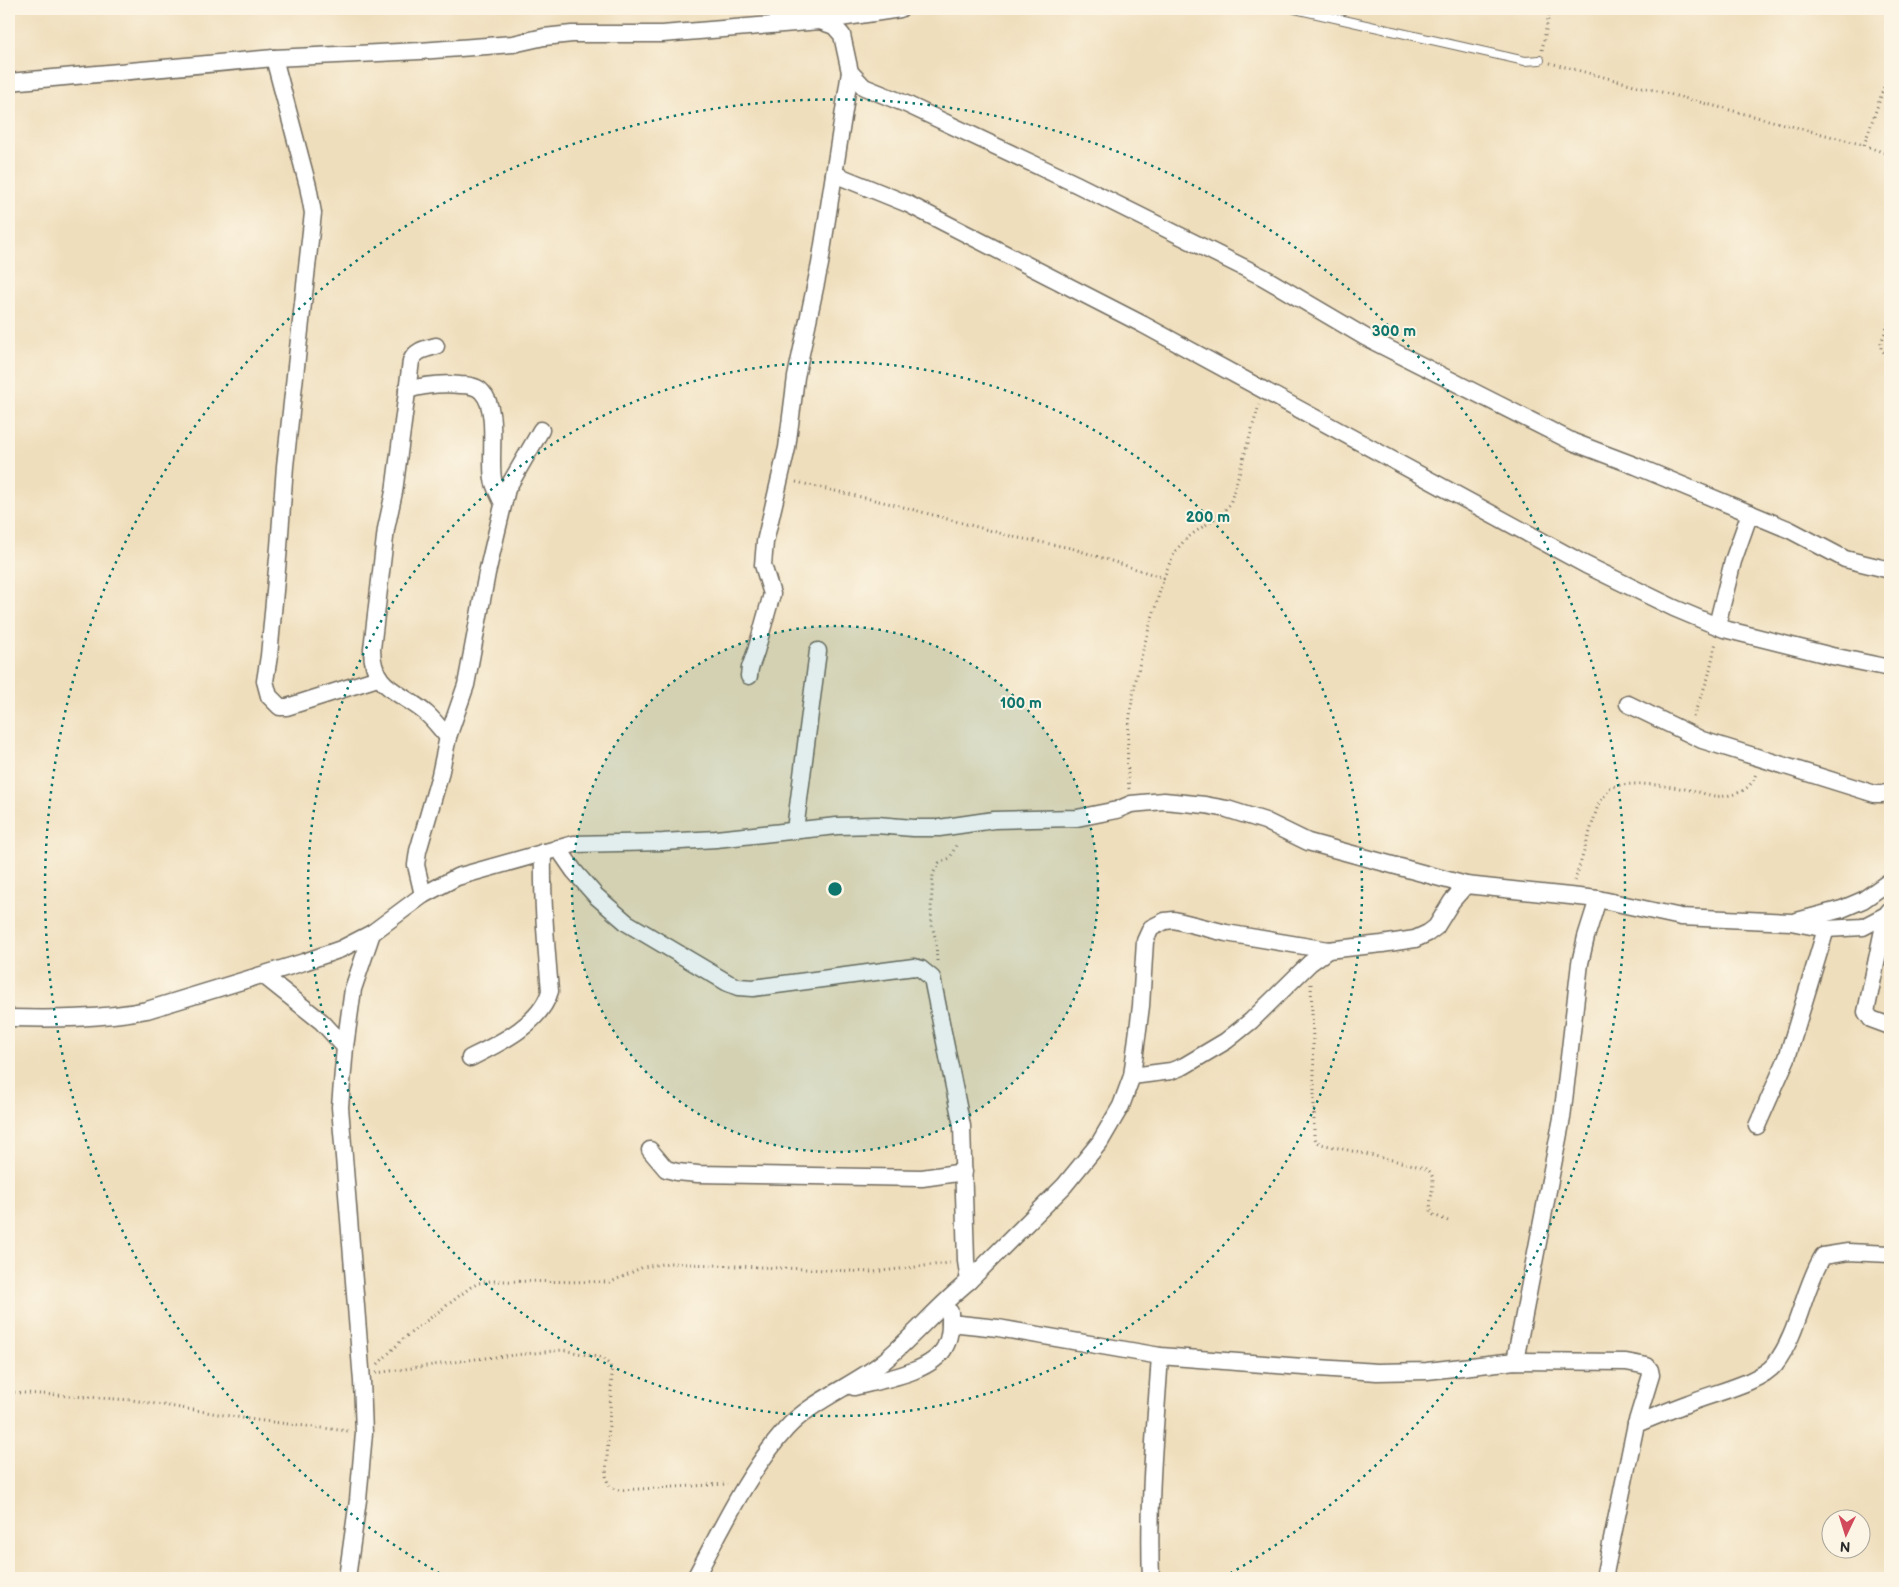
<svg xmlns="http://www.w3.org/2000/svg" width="1899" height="1587" font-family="'Balsamiq Sans',sans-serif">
<rect width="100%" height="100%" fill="#fcf5e5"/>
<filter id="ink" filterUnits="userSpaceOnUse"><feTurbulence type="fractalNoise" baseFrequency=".02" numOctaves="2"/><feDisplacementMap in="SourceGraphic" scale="10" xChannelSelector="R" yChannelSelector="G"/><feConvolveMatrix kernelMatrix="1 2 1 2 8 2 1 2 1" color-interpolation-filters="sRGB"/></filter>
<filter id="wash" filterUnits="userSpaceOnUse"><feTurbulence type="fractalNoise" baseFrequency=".0096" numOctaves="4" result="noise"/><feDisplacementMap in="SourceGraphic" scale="20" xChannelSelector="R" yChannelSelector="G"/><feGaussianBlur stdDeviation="1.12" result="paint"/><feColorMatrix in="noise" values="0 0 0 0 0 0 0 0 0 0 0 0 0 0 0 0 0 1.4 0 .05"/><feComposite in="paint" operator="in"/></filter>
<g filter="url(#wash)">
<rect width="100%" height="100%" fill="#efdebc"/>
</g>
<g filter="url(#ink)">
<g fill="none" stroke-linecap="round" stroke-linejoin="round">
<defs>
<path id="service" d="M1295,9L1525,61L1540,60"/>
<g id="minor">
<path d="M820,21L900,9"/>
<path d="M274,58L308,186L313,213L285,466L279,547L269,656L265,681L269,696L280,707H287L378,678"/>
<path d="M9,82L274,58L420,51L513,44L544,37L572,34H662L820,21L834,26L842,35L850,72L864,87L906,104L1076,184L1263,277L1365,337L1573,442L1636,466L1790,530L1845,559L1890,570"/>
<path d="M834,174L908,204L1142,324L1586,565L1674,608L1724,629L1832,656L1890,668"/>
<path d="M436,346C425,349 416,350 411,361L394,492L386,529L372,649C372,690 401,691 427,714C435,721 441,730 448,737"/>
<path d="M407,390C425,385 442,383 460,385C468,385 477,386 482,392C499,409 489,457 493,479C494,487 500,496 503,504"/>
<path d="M1717,625L1733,561L1750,513"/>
<path d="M749,676L750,668L756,651L772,594L763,565L765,542L787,448L796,377L820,264L850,72"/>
<path d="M1628,704L1702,740L1875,794H1882L1890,792"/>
<path d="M795,830L818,651"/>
<path d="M558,848L574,871L596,896L627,923L728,983L738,987L753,988L914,967L921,969L932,978L962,1126L966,1261L969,1281"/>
<path d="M423,895L416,865L418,851L440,775L448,737L466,685L487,573L501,514L507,489L541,430"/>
<path d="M1886,915L1866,1012L1871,1019L1890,1026"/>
<path d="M1797,921L1842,909L1863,900L1890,881"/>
<path d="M263,975L322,1022L345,1047L340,1107L362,1381L364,1433L358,1500L347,1578"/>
<path d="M9,1018C55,1019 101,1019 147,1010L304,962L341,949L372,933L423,895L457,877L574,844L663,842L716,839L837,826L877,825L913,828H939L994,820L1077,818L1117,810L1131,804L1164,801L1205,805L1227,809L1265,821L1308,842L1466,885L1598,899L1681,917L1791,922L1826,929L1863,927L1886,915L1890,910"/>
<path d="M345,1047L353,989L372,933"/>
<path d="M470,1058C498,1044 541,1024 550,991C546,944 542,898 543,852"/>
<path d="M1132,1076L1171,1071L1184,1066L1226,1041L1251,1021L1310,963L1328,950"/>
<path d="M1757,1126L1787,1058L1826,929"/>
<path d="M650,1150L666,1169L677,1172L698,1174L922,1178L964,1172"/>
<path d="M950,1323L998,1328L1160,1356L1289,1366L1377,1372L1427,1371L1515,1361L1626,1362L1647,1366L1650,1370L1651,1375L1636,1424L1604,1578"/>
<path d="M1515,1361L1562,1118L1580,963L1586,937L1598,899"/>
<path d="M854,1387C880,1380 932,1373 945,1347C951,1336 950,1324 950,1312"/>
<path d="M1636,1424C1654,1417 1672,1409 1689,1403C1713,1393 1760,1383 1775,1364C1799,1333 1803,1289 1823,1256L1848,1252L1890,1254"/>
<path d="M695,1578C722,1528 748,1472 786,1429C811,1401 853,1386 883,1362C913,1337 938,1306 969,1281L1064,1186L1100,1142L1121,1106L1132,1076L1141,1006L1145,941L1151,928L1165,921L1174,920L1226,933L1328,950L1382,944L1415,939L1428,933L1436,927L1452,901L1466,885"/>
<path d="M1151,1578C1148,1504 1155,1430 1160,1356"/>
</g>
</defs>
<use href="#service" stroke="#706a5e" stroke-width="10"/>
<use href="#minor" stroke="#706a5e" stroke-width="19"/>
<g stroke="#706a5e" stroke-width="3" stroke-dasharray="1 4" stroke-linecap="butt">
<path d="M1542,50L1550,9"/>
<path d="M1550,63L1864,145L1890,155"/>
<path d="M1864,145L1890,70"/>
<path d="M1890,319L1881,343V349L1890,359"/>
<path d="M796,482L896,505L1014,537L1071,548L1164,578"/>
<path d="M1693,717L1708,678L1716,642"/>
<path d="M1129,789C1123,723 1136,671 1155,608C1160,591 1165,571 1174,554C1187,531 1215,524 1230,504L1259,405"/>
<path d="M1575,881L1598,805L1610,788C1628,780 1671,786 1690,790C1701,792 1714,798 1725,796C1740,794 1752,788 1756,773"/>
<path d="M937,961L936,941L932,925L931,908L933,874L939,863L950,858L957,843"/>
<path d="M1311,984L1314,1069V1135L1316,1141L1321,1144L1414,1165C1419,1167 1426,1168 1429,1171C1438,1180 1428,1200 1431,1211L1434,1215L1448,1221"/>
<path d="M378,1364L404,1338L471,1287L479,1283L490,1281L611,1282L643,1267L669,1263L873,1272L950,1263"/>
<path d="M376,1373L476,1359L563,1350L602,1358L610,1365L612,1375L606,1474C607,1484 610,1489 620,1490L728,1484"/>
<path d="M9,1392L132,1400L255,1420L348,1431"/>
</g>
<use href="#service" stroke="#fff" stroke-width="8"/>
<use href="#minor" stroke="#fff" stroke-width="16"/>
</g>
</g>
<circle cx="835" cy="889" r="263" fill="#0f766e" fill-opacity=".12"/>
<g fill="none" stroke="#0f766e" stroke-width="2.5" stroke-dasharray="2.5 5">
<circle cx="835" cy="889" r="263"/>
<circle cx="835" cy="889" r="527"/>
<path d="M446 1577A790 790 0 1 1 1224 1577"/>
</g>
<circle cx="835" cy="889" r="8" fill="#0f766e" stroke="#fcf5e5" stroke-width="2.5"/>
<g font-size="15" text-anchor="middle" font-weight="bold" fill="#0f766e" stroke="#fcf5e5" stroke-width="4" stroke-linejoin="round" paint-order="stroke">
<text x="1394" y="336">300 m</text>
<text x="1208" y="522">200 m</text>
<text x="1021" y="708">100 m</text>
</g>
<rect width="1899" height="1587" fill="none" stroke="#fcf5e5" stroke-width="30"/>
<g transform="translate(1846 1534) rotate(184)"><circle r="24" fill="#fcf5e5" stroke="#a8a49b"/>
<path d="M0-4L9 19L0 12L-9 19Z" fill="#d1495b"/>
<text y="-8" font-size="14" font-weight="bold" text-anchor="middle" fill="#2b2b2b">N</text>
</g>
</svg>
